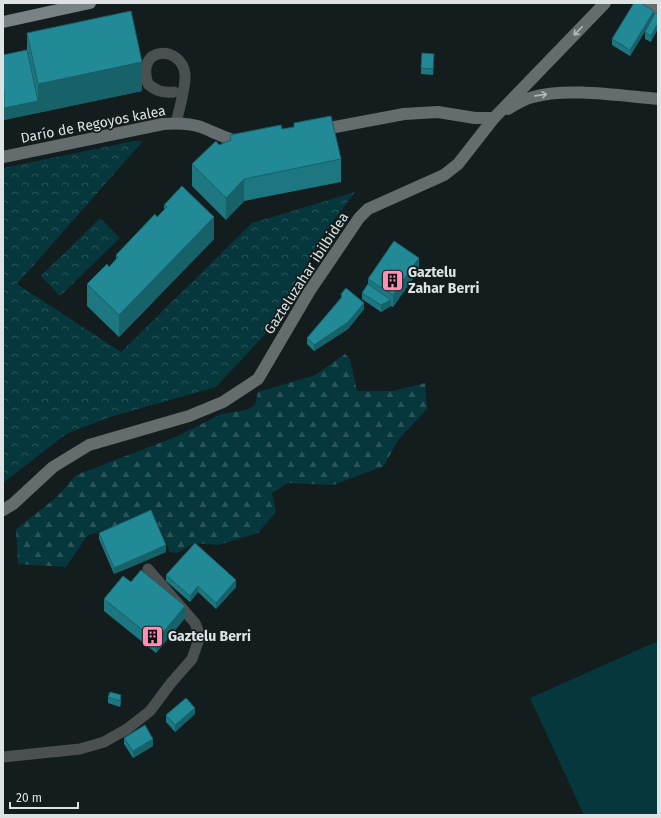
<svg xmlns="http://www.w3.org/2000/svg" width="661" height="818" font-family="'Fira Sans',sans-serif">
<defs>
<pattern id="forest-firs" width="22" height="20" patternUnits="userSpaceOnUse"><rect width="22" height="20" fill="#06373c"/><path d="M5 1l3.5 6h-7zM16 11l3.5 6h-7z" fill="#2a5458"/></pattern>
<pattern id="park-crowns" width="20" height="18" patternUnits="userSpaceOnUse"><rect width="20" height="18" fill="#06373c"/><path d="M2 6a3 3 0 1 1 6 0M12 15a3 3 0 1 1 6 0" fill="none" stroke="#2a5458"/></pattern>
</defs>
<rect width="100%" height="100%" fill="#131d1e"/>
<path fill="#06373c" d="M658,641V815H584L530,698Z"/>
<path fill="url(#forest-firs)" d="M345,354L350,359L357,391H393L425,383L427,409L398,440L384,466L333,485L288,483L272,493L276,512L258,533L218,545L195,543L177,553L170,552L153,513L87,536L66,567L18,564L16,529L57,497L76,475L178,436L221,414L246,410L255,405L258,392L315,375Z"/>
<g fill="url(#park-crowns)">
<path d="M134,141H143L17,284L121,352L252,223L355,192L324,234L271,328L216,387L110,417L66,434L3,483V168Z"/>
<path d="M100,218L120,238L60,296L41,276Z"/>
</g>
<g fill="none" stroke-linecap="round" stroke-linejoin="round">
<g stroke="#4a4f4f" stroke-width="11">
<path d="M174,92C163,93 156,91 148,84C135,45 182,45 185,74C186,87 179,110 176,123"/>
<path d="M3,757L80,749L104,742L127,729L150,711L171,683L192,659L200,636L195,623L148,569"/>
</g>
<g stroke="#646c6d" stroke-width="12">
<path d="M649,3L658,10"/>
<path d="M508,109C516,104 524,99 533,97C566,87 622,96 658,99"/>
<path d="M319,130L404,114L438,112L475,118H494"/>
<path d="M3,157L163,124C176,123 189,123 201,127C216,133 230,141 246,143"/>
<path d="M3,510L13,504L53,467L89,445L189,416L223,402L258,379L309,292L359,218L368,209L444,175L458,164L494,118L605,3"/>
</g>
<path stroke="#798284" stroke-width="12" d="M3,22L90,3"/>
</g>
<g fill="#1c7781">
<path d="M654,11L651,42L645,39V32L647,28L630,56L612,45V39Z"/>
<path d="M27,33L142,91L3,120V55L27,50Z"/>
<path d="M434,60L433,75L421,74V68Z"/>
<path d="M282,129L341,159V182L244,201L226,220L192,186V164L219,145L230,140V135Z"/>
<path d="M164,205L214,239L119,337L87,306V284L109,267L116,260V255L157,217L164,210Z"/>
<path d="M419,270L393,307L391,306L381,312L362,299V293L368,284V279Z"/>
<path d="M341,294L364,309L348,329L314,351L307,344V338L341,298Z"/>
<path d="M99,533L166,552L114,574L99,539Z"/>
<path d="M166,575L236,587L216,609L198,592L190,602L166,581Z"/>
<path d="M131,582L185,618L156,653L104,611V599Z"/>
<path d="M110,692L121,702L120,707L108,703V697Z"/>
<path d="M195,714L175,732L166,722V715Z"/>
<path d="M124,738L153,746L133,758L124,744Z"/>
</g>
<g fill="#176169">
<path d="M654,11V17L630,56V50Z"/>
<path d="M658,23V29L651,42V36Z"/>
<path d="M142,62V91L38,113V84Z"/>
<rect x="3" y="91" width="1" height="29"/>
<path d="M38,101V113L4,120V108Z"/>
<path d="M244,179V201L226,220V198Z"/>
<path d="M214,217V239L119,337V315Z"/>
<path d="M419,258V270L393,307V295Z"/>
<path d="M391,300V306L381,312V305Z"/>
<path d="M364,303V309L348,329L314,351V345Z"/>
<path d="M166,545V552L114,574V568Z"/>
<path d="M236,580V587L216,609V603Z"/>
<path d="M198,586V592L190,602V596Z"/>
<path d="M185,606V618L156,653V641Z"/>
<path d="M121,695V702L120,707V701Z"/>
<path d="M195,708V714L175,732V725Z"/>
<path d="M153,739V746L133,758V751Z"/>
</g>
<g fill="#218a96" stroke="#176169">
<path d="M634,3H641L654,11L630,50L612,39Z"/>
<path d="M131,11L142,62L38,84L27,33Z"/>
<path d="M655,13L658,14V23L651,36L645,32Z"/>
<path d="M27,50L38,101L4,108V91L3,87V55Z"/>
<path d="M422,53L434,54L433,69L421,68Z"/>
<path d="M331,116L341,159L244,179L226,198L192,164L216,141L219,145L231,140L230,135L281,125L282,129L294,127V123Z"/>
<path d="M182,186L214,217L119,315L87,284L107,264L109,267L118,257L116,255L155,214L157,217L167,207L164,205Z"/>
<path d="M394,241L419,258L393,295L368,279Z"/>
<path d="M368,284L391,300L381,305L362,293Z"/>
<path d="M346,288L364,303L348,322L314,345L307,338L342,297L341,294Z"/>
<path d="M151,510L166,545L114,568L99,533Z"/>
<path d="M195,543L236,580L216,603L198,586L190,596L166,575Z"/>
<path d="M141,570L185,606L156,641L104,599L123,576L131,582Z"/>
<path d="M110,692L121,695L120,701L108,697Z"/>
<path d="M186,698L195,708L175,725L166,715Z"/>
<path d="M145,725L153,739L133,751L124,738Z"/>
</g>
<defs><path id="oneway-shaft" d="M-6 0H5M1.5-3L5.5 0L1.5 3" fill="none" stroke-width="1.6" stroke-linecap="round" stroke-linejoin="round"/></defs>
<g stroke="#b3b9ba">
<use href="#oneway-shaft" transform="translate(578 31) rotate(134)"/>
<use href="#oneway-shaft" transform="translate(541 95) rotate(-8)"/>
</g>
<defs>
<symbol id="building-square" viewBox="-11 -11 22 22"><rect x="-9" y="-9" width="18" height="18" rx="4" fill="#ff8eb9" stroke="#131d1e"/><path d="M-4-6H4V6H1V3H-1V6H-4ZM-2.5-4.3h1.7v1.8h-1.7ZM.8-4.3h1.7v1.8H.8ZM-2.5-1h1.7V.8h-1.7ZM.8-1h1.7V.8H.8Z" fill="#111"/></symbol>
</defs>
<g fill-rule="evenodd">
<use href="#building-square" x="380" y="268" width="25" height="25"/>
<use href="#building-square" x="140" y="624" width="25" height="25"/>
</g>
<g text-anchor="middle" stroke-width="3.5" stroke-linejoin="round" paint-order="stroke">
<g font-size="14" fill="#dde3e4" stroke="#131d1e">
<text transform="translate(93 124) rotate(-11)" y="5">Darío de Regoyos kalea</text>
<text transform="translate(306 273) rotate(-57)" y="5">Gazteluzahar ibilbidea</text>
</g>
<g font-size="14" font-weight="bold" fill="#dde3e4" stroke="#131d1e" text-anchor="start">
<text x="408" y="277">Gaztelu<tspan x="408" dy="16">Zahar Berri</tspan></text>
<text x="168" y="641">Gaztelu Berri</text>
</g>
</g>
<rect width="661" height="818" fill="none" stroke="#dde3e4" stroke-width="8"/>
<path d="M10 802v6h68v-6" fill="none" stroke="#dde3e4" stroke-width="2"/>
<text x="16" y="802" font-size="12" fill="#dde3e4" stroke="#131d1e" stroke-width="3" paint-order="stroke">20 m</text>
</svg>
